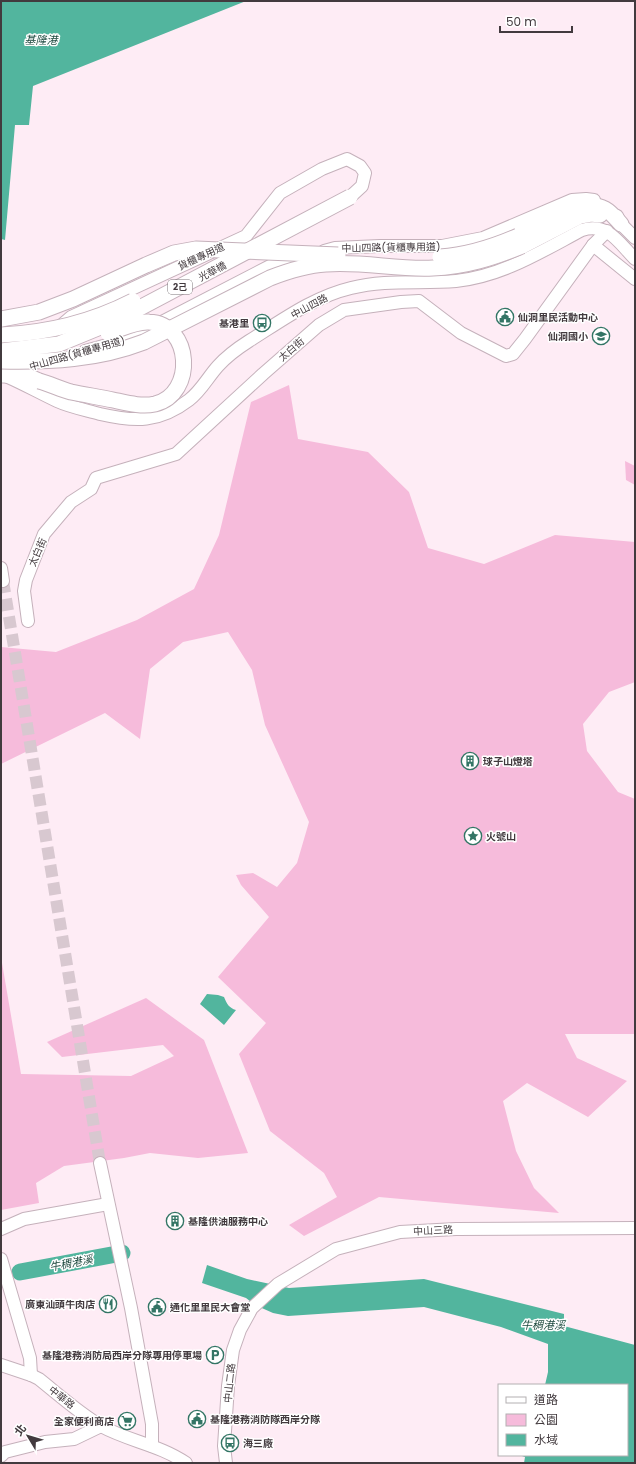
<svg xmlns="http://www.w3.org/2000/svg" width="636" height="1464" font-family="Poppins,'Noto Sans TC',sans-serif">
<rect width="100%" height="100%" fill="#feecf5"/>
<g fill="#f6bbdb">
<path d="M289,385L298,439L368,452L409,492L428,548L484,564L555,535L635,542V682L609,692L583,724L587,751L618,792L635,799V1034H565L577,1058L627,1081L588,1117L527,1083L503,1101L516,1151L534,1188L559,1213L379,1197L304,1236L289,1225L337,1197L324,1173L270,1131L239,1054L266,1023L218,977L269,917L241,885L236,875L253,873L277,887L297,863L309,822L265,725L252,670L228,632L183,642L150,669L140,739L105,713L1,764V647L56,652L137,620L194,589L219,535L251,402Z"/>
<path d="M625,461L635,466V485L626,480Z"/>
<path d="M1,957L21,1074L131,1076L174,1056L163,1045L62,1057L47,1042L146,998L204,1040L248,1153L198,1158L150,1153L124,1158L64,1166L36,1183L39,1203L1,1210Z"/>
</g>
<g fill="#52b59e">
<path d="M1,1H246L33,86L29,125H15L5,240L1,239Z"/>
<path d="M207,994L218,995L224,997C227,1004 229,1008 236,1010L224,1025L200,1004Z"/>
<path d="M207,1265L247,1279L289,1288L424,1279L564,1314V1326L635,1345V1463H524L525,1457L519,1455H627V1385H545L548,1372V1344L501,1327L424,1307L288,1316L273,1313L255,1305L246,1298L202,1283Z"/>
</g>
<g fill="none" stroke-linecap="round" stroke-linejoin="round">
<path stroke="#52b59e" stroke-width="17" d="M20,1272L122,1253"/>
<path stroke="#d8c8d0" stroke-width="12" stroke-dasharray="12 6" stroke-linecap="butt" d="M3,581L100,1163"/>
<defs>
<g id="minor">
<path d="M617,216L621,224L635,238"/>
<path d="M593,245L635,279"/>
<path d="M324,251L335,248L380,246H442L483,238L572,200L586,199L594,200"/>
<path d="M35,348L71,317L246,236L280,193L322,169L347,159L360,166L365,173L362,186L350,197"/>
<path d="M85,351L129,339L272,265L304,256"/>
<path d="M8,377C24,384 40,393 57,401C70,407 86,410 100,414C135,422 159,423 189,400C201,391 208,377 218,366C227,356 238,348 249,341C281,321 313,297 351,288C386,279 421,284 456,281C503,276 542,251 582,230C608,222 619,243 635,259"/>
<path d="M1,568L3,581"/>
<path d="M28,621L24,591L26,580L44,534L71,502L91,489L96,478L176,454L263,374L319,325L344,310L401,302L419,301L461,333L506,356L513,354L525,339L593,245L607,231"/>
<path d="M100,1163L131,1308L152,1424V1446"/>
<path d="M1,1229L24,1219L108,1204"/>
<path d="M1,1259L30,1358L31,1375"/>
<path d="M1,1365L31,1375L39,1379C59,1395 79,1413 101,1426C128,1441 160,1445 186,1463"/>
<path d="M1,1456L5,1452L45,1442L74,1439L101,1426"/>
<path d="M226,1463L224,1446L228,1386L233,1350L240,1330L252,1308L278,1284L336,1249L400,1232L456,1229L635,1228"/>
</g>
<g id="major">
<path d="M518,236C541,223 580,195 605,209C612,213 616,219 621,224"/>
<path d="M522,246L580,216L591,214L600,215"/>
<path d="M3,375L28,376L39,381"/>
</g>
</defs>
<use href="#minor" stroke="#c5b1bb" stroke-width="14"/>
<use href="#major" stroke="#c5b1bb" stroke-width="17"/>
<use href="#minor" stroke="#fff" stroke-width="12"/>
<use href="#major" stroke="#fff" stroke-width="15"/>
<defs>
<g id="major-bridge">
<path d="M440,257C468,255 493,247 518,236"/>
<path d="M1,319L39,312L73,299L146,265L174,253L196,249L338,255"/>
<path d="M1,335C47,333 92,322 133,301"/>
<path d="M1,351L59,344L115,321L350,197"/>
<path d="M1,361C51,362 97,360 144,342L270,278C288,271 306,265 326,264C362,261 398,270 433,268C465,267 493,258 522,246"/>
<path d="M39,381C50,384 60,389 71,392C85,395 99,397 113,400C127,403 141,407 155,404C196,394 192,324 149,322C136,321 121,329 108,333"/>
</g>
</defs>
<use href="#major-bridge" stroke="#c5b1bb" stroke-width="17" stroke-linecap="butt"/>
<use href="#major-bridge" stroke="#fff" stroke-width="15"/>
</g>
<defs>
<symbol id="civic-ring" viewBox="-11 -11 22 22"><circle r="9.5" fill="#fff" stroke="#337565" stroke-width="1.5"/><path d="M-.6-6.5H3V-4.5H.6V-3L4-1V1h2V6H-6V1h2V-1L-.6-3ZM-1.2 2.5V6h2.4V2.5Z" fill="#337565"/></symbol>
<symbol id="bus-ring" viewBox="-11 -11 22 22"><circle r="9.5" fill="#fff" stroke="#337565" stroke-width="1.5"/><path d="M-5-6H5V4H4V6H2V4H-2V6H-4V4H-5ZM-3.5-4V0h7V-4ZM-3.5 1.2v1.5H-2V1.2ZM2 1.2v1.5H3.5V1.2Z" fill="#337565"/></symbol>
<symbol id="school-ring" viewBox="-11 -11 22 22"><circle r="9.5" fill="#fff" stroke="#337565" stroke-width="1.5"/><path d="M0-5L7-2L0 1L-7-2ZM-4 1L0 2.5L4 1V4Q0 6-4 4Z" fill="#337565"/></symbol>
<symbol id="building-ring" viewBox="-11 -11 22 22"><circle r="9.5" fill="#fff" stroke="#337565" stroke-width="1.5"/><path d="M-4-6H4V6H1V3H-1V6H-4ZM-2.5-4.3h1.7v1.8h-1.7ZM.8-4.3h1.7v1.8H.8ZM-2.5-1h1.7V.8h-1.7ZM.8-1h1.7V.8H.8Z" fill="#337565"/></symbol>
<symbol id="sight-ring" viewBox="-11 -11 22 22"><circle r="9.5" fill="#fff" stroke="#337565" stroke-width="1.5"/><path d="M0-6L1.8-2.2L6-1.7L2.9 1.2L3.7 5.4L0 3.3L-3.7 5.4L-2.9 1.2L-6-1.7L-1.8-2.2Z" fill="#337565"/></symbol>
<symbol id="restaurant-ring" viewBox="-11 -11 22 22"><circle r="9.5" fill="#fff" stroke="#337565" stroke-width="1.5"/><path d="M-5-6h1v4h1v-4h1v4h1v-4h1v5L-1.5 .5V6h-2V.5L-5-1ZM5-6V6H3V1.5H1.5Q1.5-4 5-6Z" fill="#337565"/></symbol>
<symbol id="parking-ring" viewBox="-11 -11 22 22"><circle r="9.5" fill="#fff" stroke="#337565" stroke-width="1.5"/><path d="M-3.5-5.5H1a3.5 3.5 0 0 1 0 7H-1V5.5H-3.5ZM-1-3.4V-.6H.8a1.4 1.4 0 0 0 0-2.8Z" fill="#337565"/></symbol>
<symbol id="supermarket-ring" viewBox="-11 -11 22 22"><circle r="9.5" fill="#fff" stroke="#337565" stroke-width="1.5"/><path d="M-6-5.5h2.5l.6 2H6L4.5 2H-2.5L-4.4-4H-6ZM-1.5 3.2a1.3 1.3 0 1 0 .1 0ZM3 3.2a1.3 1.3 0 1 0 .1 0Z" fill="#337565"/></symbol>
</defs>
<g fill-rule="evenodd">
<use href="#civic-ring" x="495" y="307" width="20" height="20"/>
<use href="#bus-ring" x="252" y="313" width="20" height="20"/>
<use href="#school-ring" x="591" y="326" width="20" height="20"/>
<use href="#building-ring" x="460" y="751" width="20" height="20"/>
<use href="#sight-ring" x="463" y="826" width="20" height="20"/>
<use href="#building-ring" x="165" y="1211" width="20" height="20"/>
<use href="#restaurant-ring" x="98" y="1294" width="20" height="20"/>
<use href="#civic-ring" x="147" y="1297" width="20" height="20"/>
<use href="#parking-ring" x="205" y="1345" width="20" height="20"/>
<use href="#civic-ring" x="187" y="1409" width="20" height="20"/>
<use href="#supermarket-ring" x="117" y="1411" width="20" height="20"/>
<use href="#bus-ring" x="220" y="1433" width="20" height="20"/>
</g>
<g text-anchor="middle" stroke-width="3" stroke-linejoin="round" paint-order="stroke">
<rect fill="#fff" stroke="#7b7578" stroke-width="1" x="168" y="280" width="24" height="14" rx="3"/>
<g font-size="9" font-weight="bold" fill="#423a3e">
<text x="180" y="290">2己</text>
</g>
<g font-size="10" fill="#423a3e" stroke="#fff">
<text transform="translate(391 247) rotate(-1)" y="4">中山四路(貨櫃專用道)</text>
<text transform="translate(201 256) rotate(-25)" y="4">貨櫃專用道</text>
<text transform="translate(212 271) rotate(-28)" y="4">光華橋</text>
<text transform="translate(309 306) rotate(-28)" y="4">中山四路</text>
<text transform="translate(291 349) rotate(-41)" y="4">太白街</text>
<text transform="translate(77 353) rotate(-16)" y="4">中山四路(貨櫃專用道)</text>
<text transform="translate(37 552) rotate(-67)" y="4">太白街</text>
<text transform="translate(433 1230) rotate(-3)" y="4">中山三路</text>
<text transform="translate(229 1383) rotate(-84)" y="4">中山二路</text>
<text transform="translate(62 1397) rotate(38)" y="4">中華路</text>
</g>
<g font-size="10" font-weight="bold" fill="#423a3e" stroke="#fff" text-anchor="start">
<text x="518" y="321">仙洞里民活動中心</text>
<text x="249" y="327" text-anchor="end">基港里</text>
<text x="588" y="340" text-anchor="end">仙洞國小</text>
<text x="483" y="765">球子山燈塔</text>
<text x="486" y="840">火號山</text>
<text x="188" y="1225">基隆供油服務中心</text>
<text x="95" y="1308" text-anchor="end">廣東汕頭牛肉店</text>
<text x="170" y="1311">通化里里民大會堂</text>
<text x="202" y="1359" text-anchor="end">基隆港務消防局西岸分隊專用停車場</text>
<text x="210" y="1423">基隆港務消防隊西岸分隊</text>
<text x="114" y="1425" text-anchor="end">全家便利商店</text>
<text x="243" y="1447">海三廠</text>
</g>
<g font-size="11" font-style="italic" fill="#1f4b40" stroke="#fff">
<text x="41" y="44">基隆港</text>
<text transform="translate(71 1263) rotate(-11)" y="4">牛稠港溪</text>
<text x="543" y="1329">牛稠港溪</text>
</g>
</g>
<rect width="636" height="1464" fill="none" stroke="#423a3e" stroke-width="4"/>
<rect x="498" y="1384" width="130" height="72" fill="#ffffff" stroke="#b3b0b2"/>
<rect x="506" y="1397" width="20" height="6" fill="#ffffff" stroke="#b3b0b2"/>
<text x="534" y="1404" font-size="12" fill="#423a3e">道路</text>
<rect x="506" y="1414" width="20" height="12" fill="#f6bbdb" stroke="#b3b0b2"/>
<text x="534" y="1424" font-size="12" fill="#423a3e">公園</text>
<rect x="506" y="1434" width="20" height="12" fill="#52b59e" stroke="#b3b0b2"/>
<text x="534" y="1444" font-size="12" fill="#423a3e">水域</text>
<g transform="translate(28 1436) rotate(308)" stroke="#ffffff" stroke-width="3" paint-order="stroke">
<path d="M0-3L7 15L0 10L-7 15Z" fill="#423a3e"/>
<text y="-6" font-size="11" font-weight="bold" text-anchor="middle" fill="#423a3e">北</text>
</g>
<path d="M500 26v6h72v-6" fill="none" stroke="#423a3e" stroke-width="2"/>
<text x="506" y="26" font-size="12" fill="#423a3e" stroke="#ffffff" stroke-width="3" paint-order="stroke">50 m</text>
</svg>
